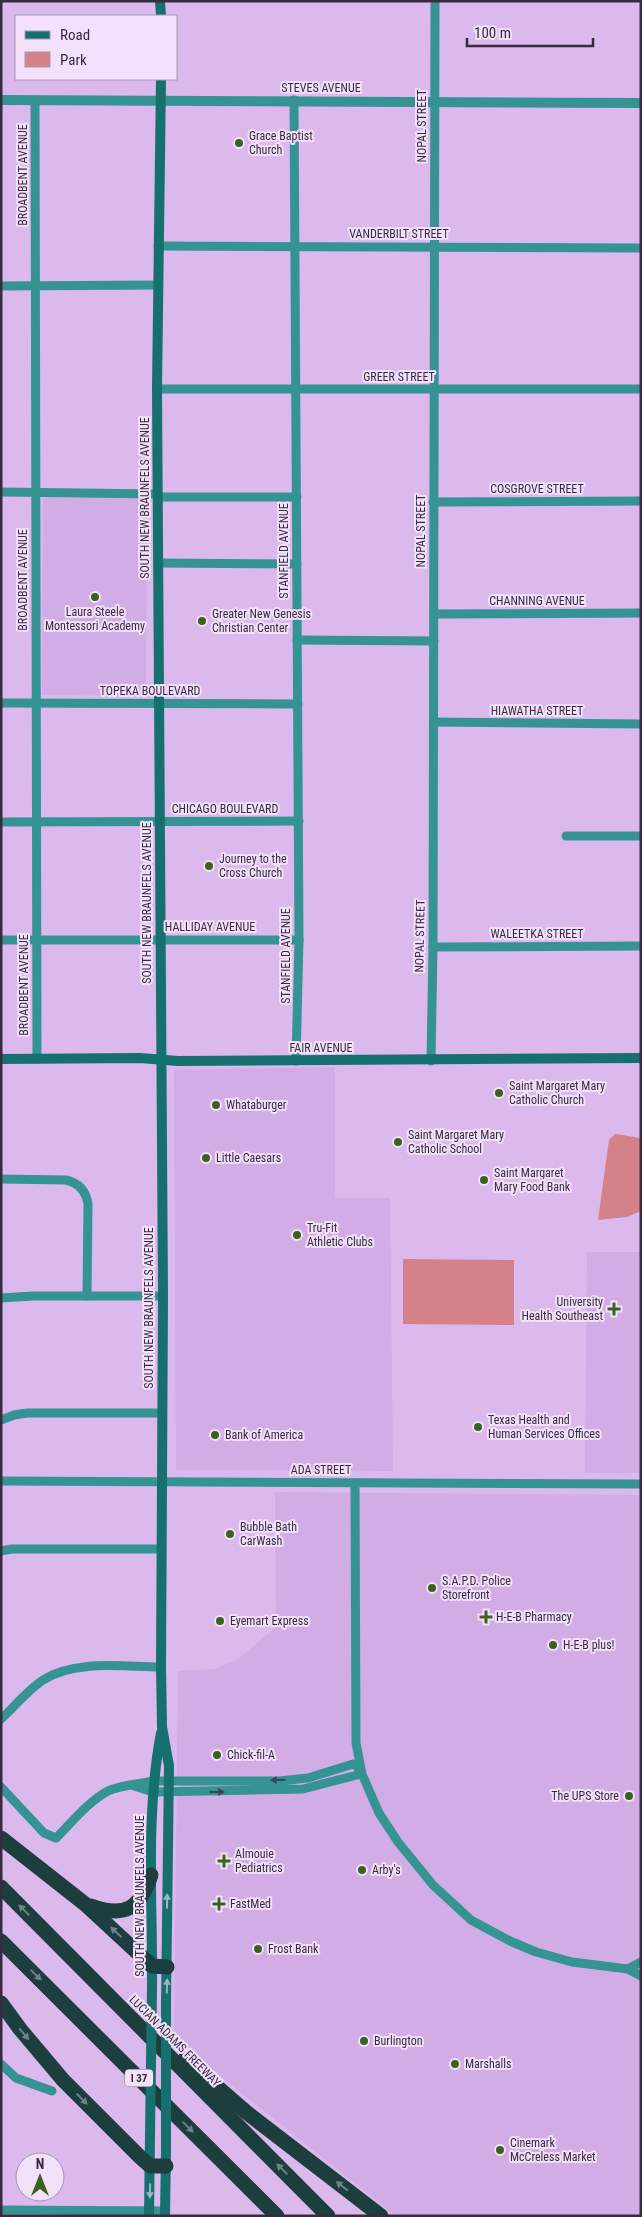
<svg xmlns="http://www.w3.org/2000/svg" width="642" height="2217" font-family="'Roboto Condensed',sans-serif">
<rect width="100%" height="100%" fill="#dbb9ec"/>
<g fill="#d2ace4">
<path d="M43,498H147L146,696L42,695Z"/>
<path d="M335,1067V1198H390L393,1471L176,1470L174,1070Z"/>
<path d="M587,1252H641V1473H585Z"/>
<path d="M275,1492L641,1495V2216H396L174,2039L178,1671L215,1669L238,1659L276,1627Z"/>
</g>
<g fill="#d48188">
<path d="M615,1134L641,1138V1211L627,1217L598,1220L609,1140Z"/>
<path d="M403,1259L514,1260V1325L403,1324Z"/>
</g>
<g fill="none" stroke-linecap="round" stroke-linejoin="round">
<g stroke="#369393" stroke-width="9">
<path d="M35,100L37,1059"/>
<path d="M294,100L299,940L296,1061"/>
<path d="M158,246L641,248"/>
<path d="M1,286L158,285"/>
<path d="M157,389H641"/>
<path d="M1,492L158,494"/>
<path d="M158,497H297"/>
<path d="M433,502L641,501"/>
<path d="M158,563L297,564"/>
<path d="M434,614L641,613"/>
<path d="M297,640L434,641"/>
<path d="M1,703L298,704"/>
<path d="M434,722L641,724"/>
<path d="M1,822L299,821"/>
<path d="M566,836H641"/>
<path d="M1,940H299"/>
<path d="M433,947L641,946"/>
<path d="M431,1061L433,947L435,1"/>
<path d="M1,1179L66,1180C79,1183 86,1191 88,1204L87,1296"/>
<path d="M1,1298L33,1296H163"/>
<path d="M1,1420L14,1415L27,1413H162"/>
<path d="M1,1481L641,1484"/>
<path d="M355,1483L356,1743L362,1774L379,1813L398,1842L433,1885L471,1920L510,1941L536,1952L572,1962L628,1969L641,1976"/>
<path d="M1,1551L11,1549H162"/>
<path d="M1,1719C15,1706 28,1690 43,1680C75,1659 125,1667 161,1667"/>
<path d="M1,1787L44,1833L56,1838C72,1822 89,1801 108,1791C120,1785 140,1784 154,1781H279L308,1778L353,1764L360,1768L357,1775L303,1789L153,1792L134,1786"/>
<path d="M628,1969L641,1962"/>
<path d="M1,2064L16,2078L52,2091"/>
<path d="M1,2210L165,2211"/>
</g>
<path stroke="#369393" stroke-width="10" d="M1,100L641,103"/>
<g stroke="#177070" stroke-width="10">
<path d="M160,1L161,16"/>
<path d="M161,79L157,389L163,1296L161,1667L162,1727L169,1766L166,2004"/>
<path d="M1,1059L140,1058L178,1061L641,1058"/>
<path d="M152,1989C153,1904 145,1817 161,1733"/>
<path d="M149,2216L150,2136"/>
<path d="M165,2216L166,2151"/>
</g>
<g stroke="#1d3e3e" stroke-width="15">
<path d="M1,1838L85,1904L152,1966L167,1967"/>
<path d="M1,1887L328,2216"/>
<path d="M91,1906C125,1918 140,1909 151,1875"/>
<path d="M1,1941L277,2216"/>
<path d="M1,2003L20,2029L63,2080L139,2156L150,2166H166"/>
<path d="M185,2059L246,2112L381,2216"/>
</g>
<g stroke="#177070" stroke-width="10">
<path d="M150,2136L152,1989"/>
<path d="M166,2151V2004"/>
</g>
</g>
<defs><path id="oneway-solid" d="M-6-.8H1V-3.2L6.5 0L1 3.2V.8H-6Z" transform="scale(1.25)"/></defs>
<g fill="#384554">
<use href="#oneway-solid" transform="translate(278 1780) rotate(178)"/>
<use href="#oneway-solid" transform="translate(217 1792)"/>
</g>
<g fill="#9bb4c3">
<use href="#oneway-solid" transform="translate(167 1901) rotate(-90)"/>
<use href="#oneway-solid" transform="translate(167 1986) rotate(-88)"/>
<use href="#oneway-solid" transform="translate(150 2191) rotate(91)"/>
</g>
<g fill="#737f8a">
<use href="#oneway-solid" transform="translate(24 1910) rotate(-135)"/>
<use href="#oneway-solid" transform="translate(116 1932) rotate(-137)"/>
<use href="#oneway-solid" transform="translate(36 1975) rotate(45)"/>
<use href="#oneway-solid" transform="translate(24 2034) rotate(50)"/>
<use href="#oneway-solid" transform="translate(82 2099) rotate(45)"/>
<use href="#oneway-solid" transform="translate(188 2127) rotate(45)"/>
<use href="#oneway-solid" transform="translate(282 2169) rotate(-135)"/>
<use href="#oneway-solid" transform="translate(342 2186) rotate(-142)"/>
</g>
<g fill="#3a621e" stroke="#f3e1fb" stroke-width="2">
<circle cx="239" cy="143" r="5"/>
<circle cx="95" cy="597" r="5"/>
<circle cx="202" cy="621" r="5"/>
<circle cx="209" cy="866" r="5"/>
<circle cx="499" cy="1093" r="5"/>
<circle cx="216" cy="1105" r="5"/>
<circle cx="398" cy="1142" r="5"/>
<circle cx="206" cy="1158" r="5"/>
<circle cx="484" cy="1180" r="5"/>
<circle cx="297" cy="1235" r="5"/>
<path d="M611.5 1301.5h5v5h5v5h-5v5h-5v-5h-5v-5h5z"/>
<circle cx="478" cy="1427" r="5"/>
<circle cx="215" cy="1435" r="5"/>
<circle cx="230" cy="1534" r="5"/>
<circle cx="432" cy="1588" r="5"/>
<path d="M483.5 1609.5h5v5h5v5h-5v5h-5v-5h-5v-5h5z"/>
<circle cx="220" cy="1621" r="5"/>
<circle cx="553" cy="1645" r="5"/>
<circle cx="217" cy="1755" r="5"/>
<circle cx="629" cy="1796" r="5"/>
<path d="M221.5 1853.5h5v5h5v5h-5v5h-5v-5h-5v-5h5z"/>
<circle cx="362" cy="1870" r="5"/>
<path d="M216.5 1896.5h5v5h5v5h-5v5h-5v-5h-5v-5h5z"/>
<circle cx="258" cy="1949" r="5"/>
<circle cx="364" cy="2041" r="5"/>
<circle cx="455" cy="2064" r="5"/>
<circle cx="500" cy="2150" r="5"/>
</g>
<g text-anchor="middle" stroke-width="4" stroke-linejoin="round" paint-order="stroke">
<rect fill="#f3e1fb" stroke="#706277" stroke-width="1" x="125" y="2069.5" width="28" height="17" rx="4"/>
<g font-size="11" font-weight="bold" fill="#382b3f">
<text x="139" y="2082">I 37</text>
</g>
<g font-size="12" fill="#382b3f" stroke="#f3e1fb">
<text x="321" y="92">STEVES AVENUE</text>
<text transform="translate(422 126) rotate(-90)" y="4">NOPAL STREET</text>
<text transform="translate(23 175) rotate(-90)" y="4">BROADBENT AVENUE</text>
<text x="399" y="238">VANDERBILT STREET</text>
<text x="399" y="381">GREER STREET</text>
<text x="537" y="493">COSGROVE STREET</text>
<text transform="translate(145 498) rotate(-90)" y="4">SOUTH NEW BRAUNFELS AVENUE</text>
<text transform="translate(421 531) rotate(-90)" y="4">NOPAL STREET</text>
<text transform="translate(284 551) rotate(-90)" y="4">STANFIELD AVENUE</text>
<text transform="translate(23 580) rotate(-90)" y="4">BROADBENT AVENUE</text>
<text x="537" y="605">CHANNING AVENUE</text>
<text x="150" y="695">TOPEKA BOULEVARD</text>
<text x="537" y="715">HIAWATHA STREET</text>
<text x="225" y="813">CHICAGO BOULEVARD</text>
<text transform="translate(147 903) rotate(-90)" y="4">SOUTH NEW BRAUNFELS AVENUE</text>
<text x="210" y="931">HALLIDAY AVENUE</text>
<text x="537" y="938">WALEETKA STREET</text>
<text transform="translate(420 936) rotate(-89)" y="4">NOPAL STREET</text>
<text transform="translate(286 956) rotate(-90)" y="4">STANFIELD AVENUE</text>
<text transform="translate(24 985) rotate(-90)" y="4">BROADBENT AVENUE</text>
<text x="321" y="1052">FAIR AVENUE</text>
<text transform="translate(149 1308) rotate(-90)" y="4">SOUTH NEW BRAUNFELS AVENUE</text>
<text x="321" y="1474">ADA STREET</text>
<text transform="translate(140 1896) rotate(-90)" y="4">SOUTH NEW BRAUNFELS AVENUE</text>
<text transform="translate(175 2041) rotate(45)" y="4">LUCIAN ADAMS FREEWAY</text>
</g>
<g font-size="12" fill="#382b3f" stroke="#f3e1fb" text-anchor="start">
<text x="249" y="140">Grace Baptist<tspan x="249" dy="14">Church</tspan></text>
<text x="95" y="616" text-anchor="middle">Laura Steele<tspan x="95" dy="14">Montessori Academy</tspan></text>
<text x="212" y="618">Greater New Genesis<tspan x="212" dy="14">Christian Center</tspan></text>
<text x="219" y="863">Journey to the<tspan x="219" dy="14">Cross Church</tspan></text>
<text x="509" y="1090">Saint Margaret Mary<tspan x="509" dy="14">Catholic Church</tspan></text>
<text x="226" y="1109">Whataburger</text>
<text x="408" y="1139">Saint Margaret Mary<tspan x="408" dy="14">Catholic School</tspan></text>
<text x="216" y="1162">Little Caesars</text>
<text x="494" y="1177">Saint Margaret<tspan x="494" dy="14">Mary Food Bank</tspan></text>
<text x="307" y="1232">Tru-Fit<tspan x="307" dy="14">Athletic Clubs</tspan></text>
<text x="603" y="1306" text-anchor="end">University<tspan x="603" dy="14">Health Southeast</tspan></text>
<text x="488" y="1424">Texas Health and<tspan x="488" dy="14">Human Services Offices</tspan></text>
<text x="225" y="1439">Bank of America</text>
<text x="240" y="1531">Bubble Bath<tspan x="240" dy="14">CarWash</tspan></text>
<text x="442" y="1585">S.A.P.D. Police<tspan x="442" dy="14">Storefront</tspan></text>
<text x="496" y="1621">H-E-B Pharmacy</text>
<text x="230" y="1625">Eyemart Express</text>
<text x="563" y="1649">H-E-B plus!</text>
<text x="227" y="1759">Chick-fil-A</text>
<text x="619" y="1800" text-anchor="end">The UPS Store</text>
<text x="235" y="1858">Almouie<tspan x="235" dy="14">Pediatrics</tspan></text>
<text x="372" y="1874">Arby's</text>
<text x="230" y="1908">FastMed</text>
<text x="268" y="1953">Frost Bank</text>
<text x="374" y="2045">Burlington</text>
<text x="465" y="2068">Marshalls</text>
<text x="510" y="2147">Cinemark<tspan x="510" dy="14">McCreless Market</tspan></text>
</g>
</g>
<rect width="642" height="2217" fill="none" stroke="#382b3f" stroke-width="5"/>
<rect x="15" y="15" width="162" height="65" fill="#f3e1fb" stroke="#a898b0"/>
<rect x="25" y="31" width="25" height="8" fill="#177070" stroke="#a898b0"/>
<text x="60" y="40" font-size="15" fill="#382b3f">Road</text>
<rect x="25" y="52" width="25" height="15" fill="#d48188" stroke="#a898b0"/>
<text x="60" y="65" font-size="15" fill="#382b3f">Park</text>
<g transform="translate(40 2177)"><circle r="24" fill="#f3e1fb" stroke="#a898b0"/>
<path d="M0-4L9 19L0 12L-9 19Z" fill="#3a621e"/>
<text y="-8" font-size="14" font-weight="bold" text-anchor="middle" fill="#382b3f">N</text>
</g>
<path d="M467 38v8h126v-8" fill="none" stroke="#382b3f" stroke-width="2.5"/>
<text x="474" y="38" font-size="15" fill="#382b3f" stroke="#f3e1fb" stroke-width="4" paint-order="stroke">100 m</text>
</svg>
